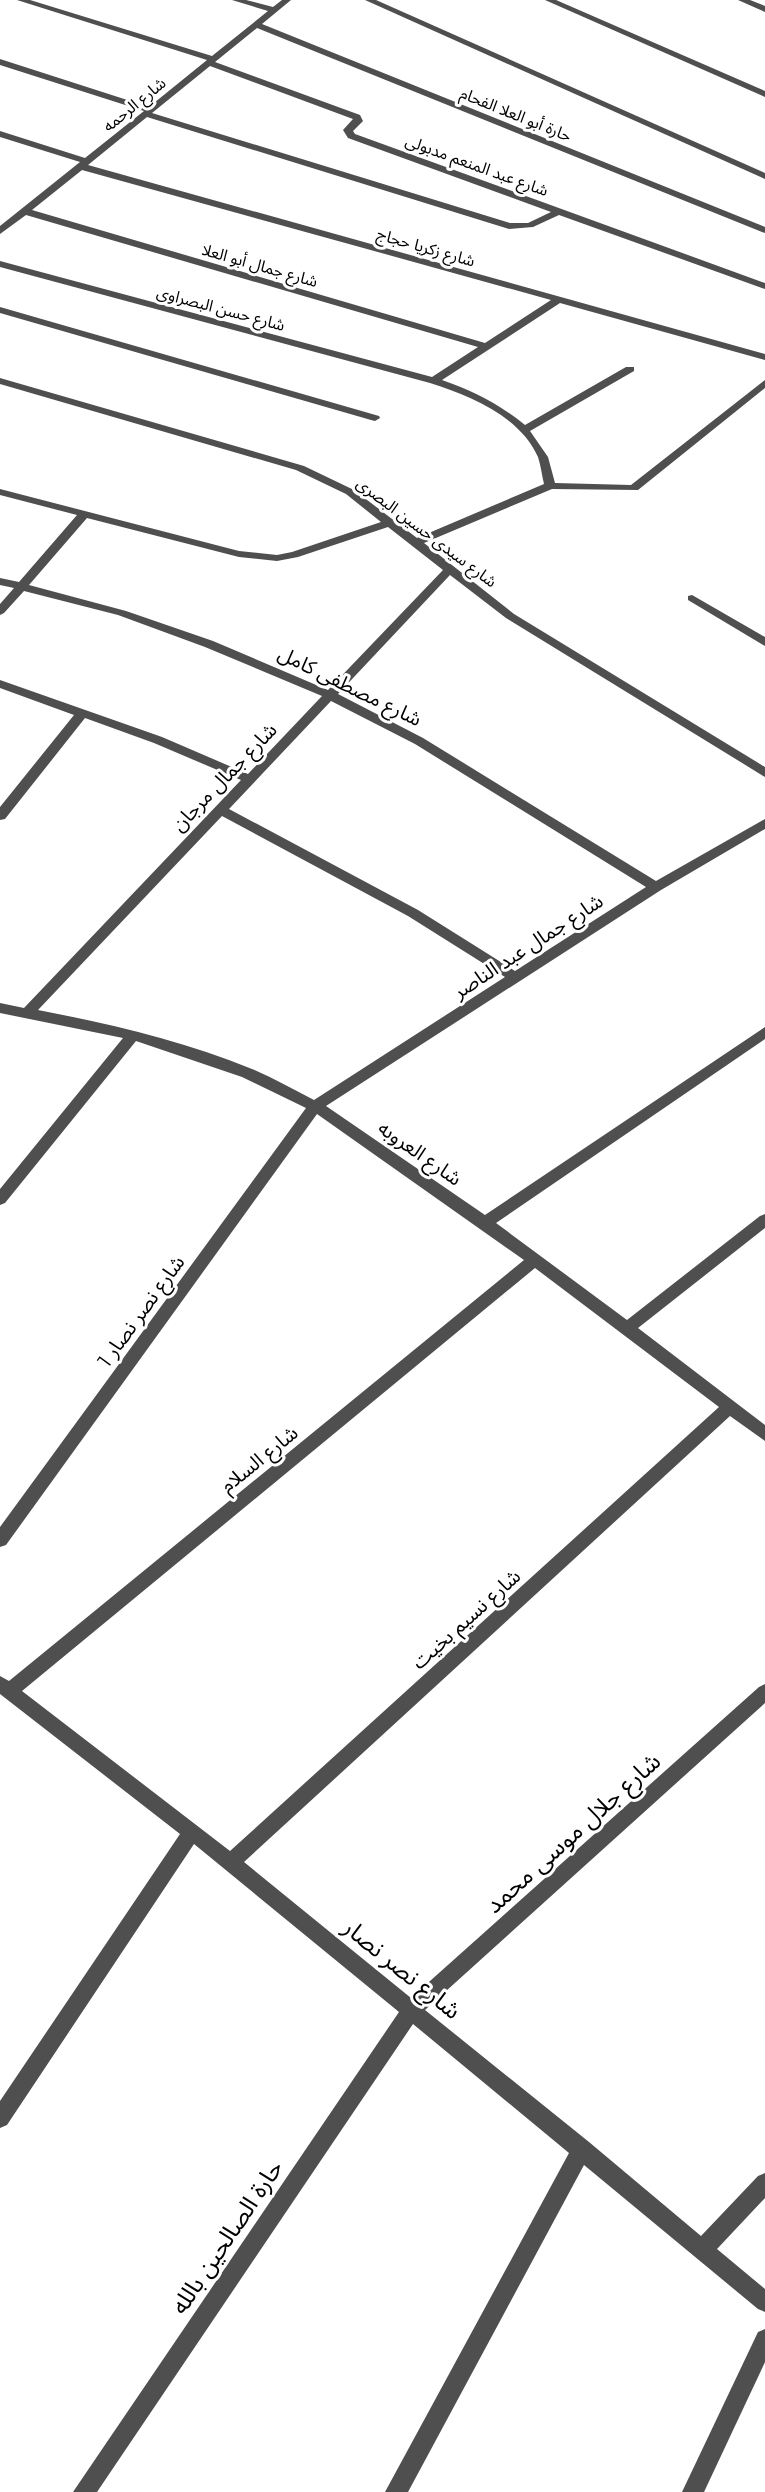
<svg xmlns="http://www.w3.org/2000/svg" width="765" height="2492" font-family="Montserrat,'Noto Sans Arabic',sans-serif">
<rect width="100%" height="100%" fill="#fff"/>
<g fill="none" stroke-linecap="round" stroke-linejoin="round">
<g fill="#4f4f4f" fill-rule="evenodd">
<path d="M17,0H30L212,56L268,11L232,0H246L273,7L282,0H291L262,24L765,227V233L762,232L257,28L215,62L360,115L363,121L353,131L355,134L765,283V289L559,215L533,227L509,229L147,117L88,165L765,354V360L560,303L442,380C474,391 499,404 525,425L626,367H634V371L530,431L548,457L555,483L631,485L765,380V388L638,490L552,489L424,543L514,614L765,767V777L506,618L450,575L338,694L423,738L656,881L765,819V829L661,890L326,1106L485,1215L765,1027V1039L496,1223L627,1320L760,1216L765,1214V1228L638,1328L765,1425V1441L730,1416L244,1862L411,1998L759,1687L765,1684V1703L425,2010L589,2142L701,2236L758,2176L765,2173V2198L717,2249L765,2289V2312L758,2309L584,2165L408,2492H385L569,2153L413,2024L97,2492H73L399,2012L194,1844L7,2125L0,2128V2101L180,1834L0,1694V1676L9,1681L524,1260L317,1114L6,1545L0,1547V1527L306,1108L242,1077L136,1041L5,1203L0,1205V1189L123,1038L0,1013V1003L24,1008L241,780L154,743L85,718L5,819L0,820V807L74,715L0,688V680L162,737L248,774L322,696L205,647L118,615L24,591L4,613L0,615V604L14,588L0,585V578L19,582L77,515L0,495V489L239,551L277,555L292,552L381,522L346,494L296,470L0,384V378L304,466L354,490L417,538L544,484C542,476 541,466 538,457C520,416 470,396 430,383L0,267V261L432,377L478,347L26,215L0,234V226L80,162L0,137V131L85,158L144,111L0,65V59L149,107L207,60ZM210,66L353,119L343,130L348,138L551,212L528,223H510L152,113ZM82,170L551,300L485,343L32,210ZM87,518L239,557L277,561L298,557L388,527L443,570L328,690L213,641L126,611L29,585ZM331,701L415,744L646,887L515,971L418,910L229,809ZM222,816L408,916L505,977L314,1100C294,1090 273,1078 252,1069C183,1041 111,1024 38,1010ZM535,1268L719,1407L230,1851L22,1691Z"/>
<path d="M365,0H376L765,173V179Z"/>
<path d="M545,0H556L765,91V97Z"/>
<path d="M738,0H750L765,6V12Z"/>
<path d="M0,307L379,416L380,418L375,421L371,420L0,313Z"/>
<path d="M692,595L765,637V646L688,600V596Z"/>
<path d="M765,2329V2362L704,2492H682L758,2332Z"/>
</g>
</g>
<g text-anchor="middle" stroke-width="6" stroke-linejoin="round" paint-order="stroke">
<g font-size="16" fill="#000" stroke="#fff">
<text transform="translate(134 104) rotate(-39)" y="6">شارع الرحمه</text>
<text transform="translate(516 114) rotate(22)" y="6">حارة أبو العلا الفحام</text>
<text transform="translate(477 165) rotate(20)" y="6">شارع عبد المنعم مدبولى</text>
<text transform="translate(426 247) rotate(16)" y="6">شارع زكريا حجاج</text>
<text transform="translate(260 265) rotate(16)" y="6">شارع جمال أبو العلا</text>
<text transform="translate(221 308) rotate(15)" y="6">شارع حسن البصراوى</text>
<text transform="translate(427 532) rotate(37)" y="6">شارع سيدى حسين البصرى</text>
</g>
<g font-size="20" fill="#000" stroke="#fff">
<text transform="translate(350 686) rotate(26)" y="7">شارع مصطفى كامل</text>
<text transform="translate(224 777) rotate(-46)" y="7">شارع جمال مرجان</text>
<text transform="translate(528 946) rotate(-33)" y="7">شارع جمال عبد الناصر</text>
<text transform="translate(420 1153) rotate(35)" y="7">شارع العروبه</text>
<text transform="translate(141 1311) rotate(-54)" y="7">شارع نصر نصار 1</text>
<text transform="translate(259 1459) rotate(-39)" y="7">شارع السلام</text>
<text transform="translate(466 1619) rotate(-42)" y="7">شارع نسيم بخيت</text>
</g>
<g font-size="24" fill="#000" stroke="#fff">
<text transform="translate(573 1833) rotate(-42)" y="8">شارع جلال موسى محمد</text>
<text transform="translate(402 1969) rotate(39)" y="8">شارع نصر نصار</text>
<text transform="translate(227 2237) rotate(-56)" y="8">حارة الصالحين بالله</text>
</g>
</g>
</svg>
